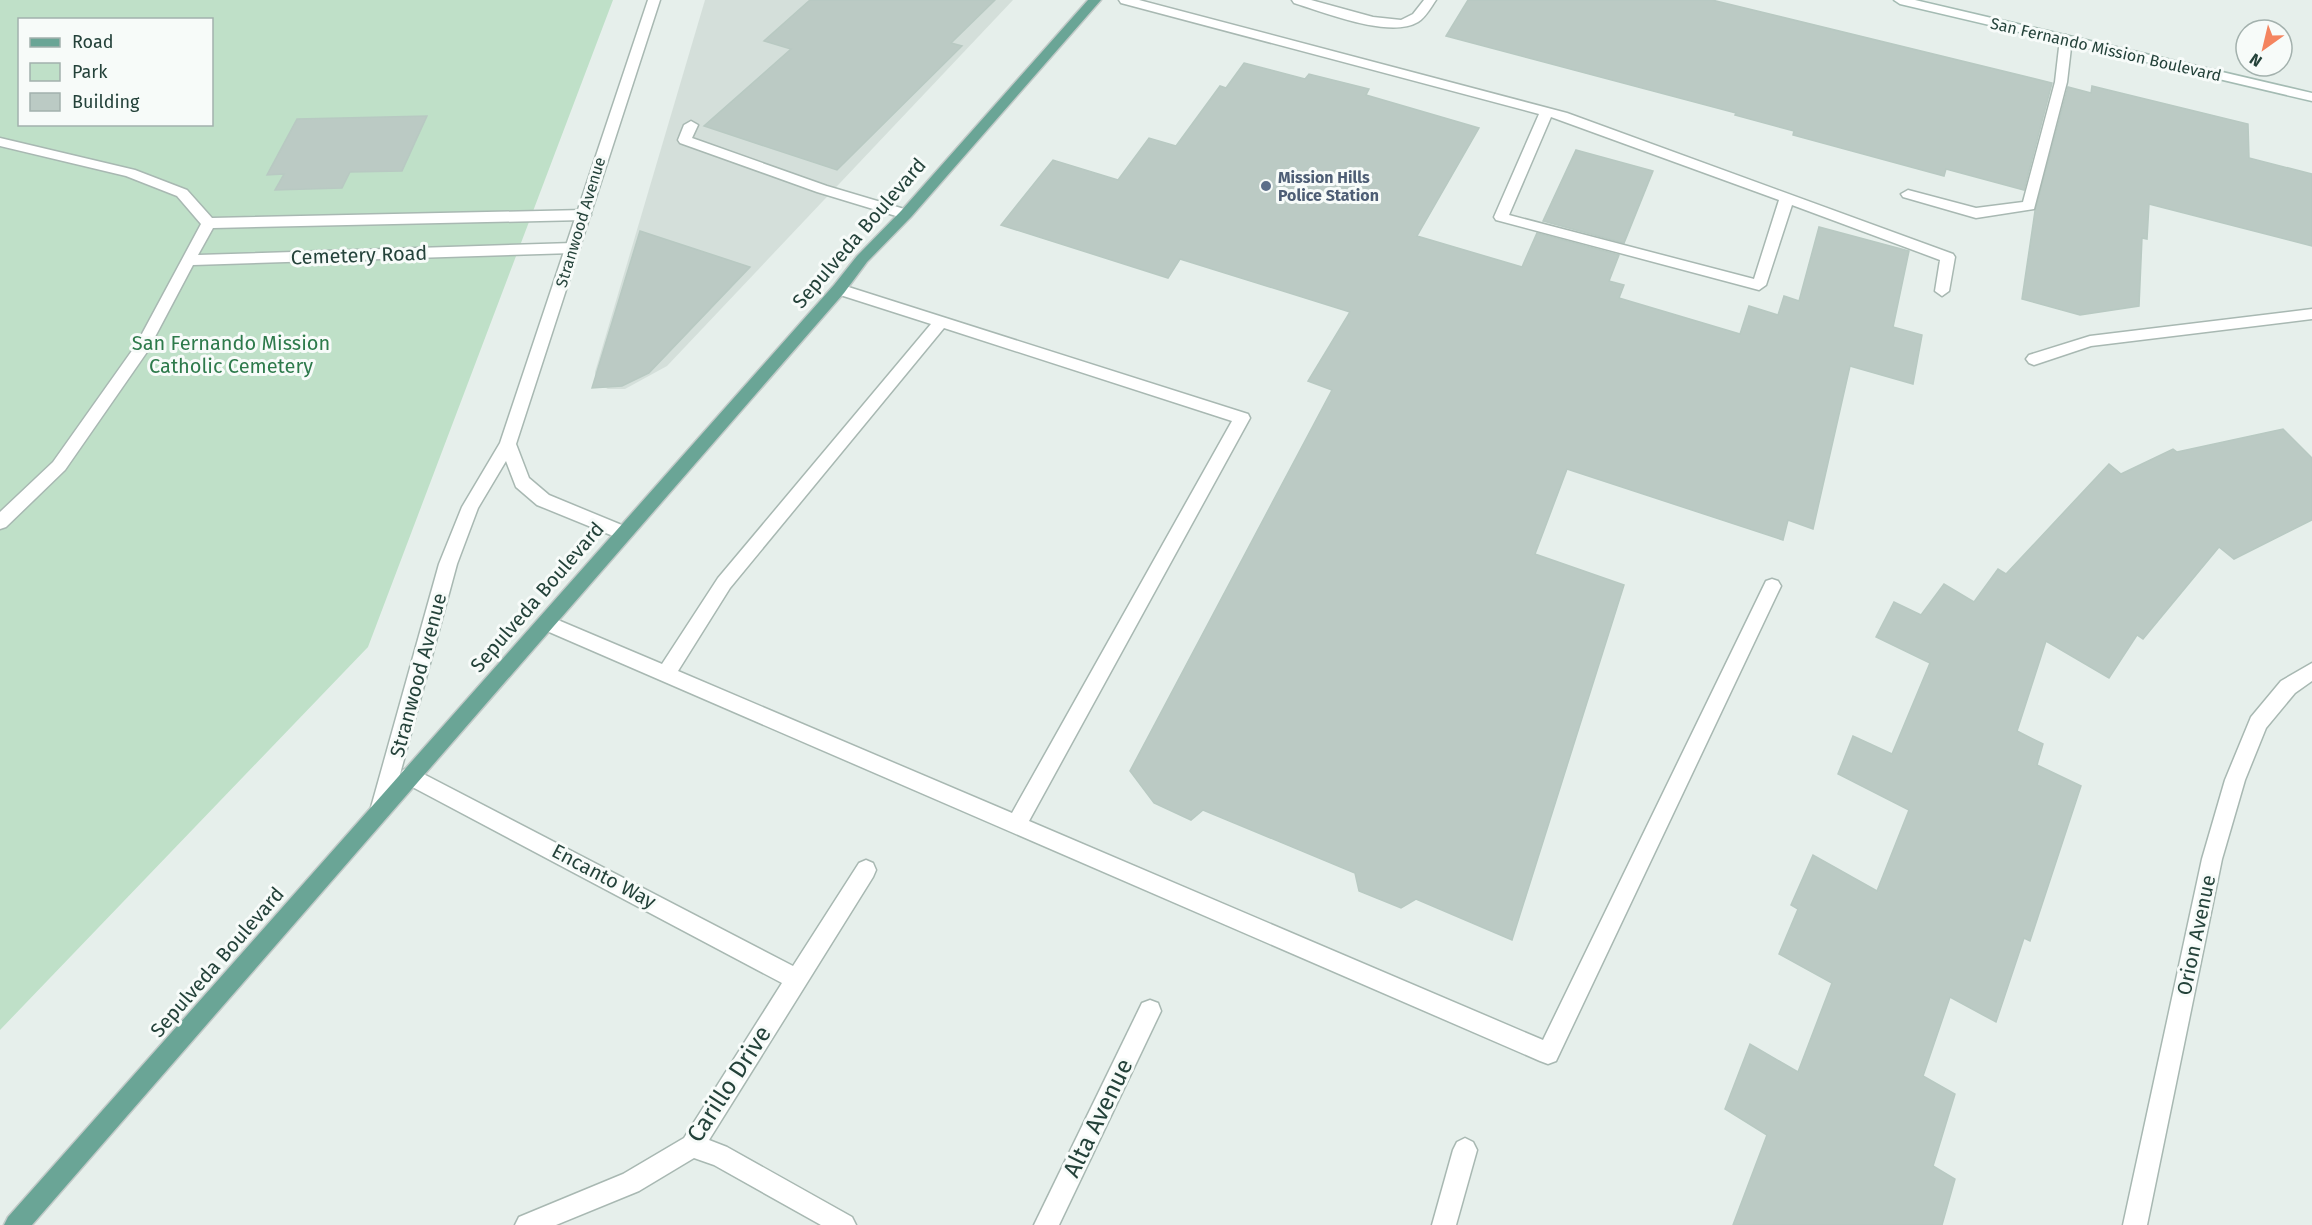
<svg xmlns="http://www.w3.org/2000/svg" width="2312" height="1225" font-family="'Fira Sans',sans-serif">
<rect width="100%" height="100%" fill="#e6efeb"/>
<path fill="#d4dfda" d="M705,0H1013L667,366L625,389H608L596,383L595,372Z"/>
<path fill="#bfe0c8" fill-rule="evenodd" d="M0,0H613L368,647L0,1030ZM20,20H212V124H20Z"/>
<g fill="#bbcac4" stroke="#b8c9c2" stroke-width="1.5">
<path d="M810,0H995L951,43L962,46L837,170L704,126L791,49L764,41Z"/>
<path d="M1468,0H1712L2052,83L2024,190L1946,169L1944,176L1793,135L1794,131L1735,115L1736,113L1446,36Z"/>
<path d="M1244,63L1305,79L1309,74L1369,89L1366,95L1479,128L1417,236L1522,267L1537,233L1619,255L1609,281L1624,285L1619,298L1740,334L1749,306L1778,315L1784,296L1799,301L1819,227L1909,251L1893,327L1922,335L1913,384L1850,366L1813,529L1788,520L1783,540L1567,469L1535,554L1624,585L1512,940L1416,899L1401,908L1359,891L1355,873L1203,810L1191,820L1154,803L1130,771L1332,390L1308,381L1350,312L1180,259L1168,278L1001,225L1053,160L1118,180L1149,138L1176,146L1220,86L1226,88Z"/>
<path d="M2092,86L2248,124L2249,158L2312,174V246L2149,204L2147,239L2142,238L2139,306L2080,315L2022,299L2035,211L2068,87L2091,93Z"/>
<path d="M427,116L402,171L350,172L342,188L275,190L284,174L267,175L297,119Z"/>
<path d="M1576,150L1653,171L1624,243L1543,221Z"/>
<path d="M640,231L750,267L649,373L622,386L592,388Z"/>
<path d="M2283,429L2312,458V520L2234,559L2219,547L2143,639L2137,635L2109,678L2046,641L2017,731L2043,744L2037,765L2081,786L2030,941L2024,938L1996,1022L1950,997L1923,1076L1955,1094L1933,1166L1955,1179L1942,1225H1733L1767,1135L1725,1109L1750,1044L1798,1072L1832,983L1779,954L1798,909L1791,905L1813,855L1877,891L1909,810L1838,774L1853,736L1892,754L1930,663L1876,637L1894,602L1921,615L1944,584L1974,602L1998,569L2006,574L2109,464L2121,474L2173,449L2177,452Z"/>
</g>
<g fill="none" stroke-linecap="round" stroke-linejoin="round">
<defs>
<g id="lane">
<path d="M1119,0H1139L1567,113L1953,254L1955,257L1949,291L1942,296L1935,291L1940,260L1792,205L1766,285L1759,290L1496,220L1494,217L1539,114L1121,3ZM1551,117L1779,200L1754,279L1509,215Z"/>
<path d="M1292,0H1311L1373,17L1401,20L1413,14L1424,0H1436C1431,7 1426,17 1418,22C1390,39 1323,12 1294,3Z"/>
<path d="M2066,35L2072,39L2067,82L2034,209L1976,218L1903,197L1901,194L1908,190L1976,208L2023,202L2055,82L2060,39Z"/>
<path d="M691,121L698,125L692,138L827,186L911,211L913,214L906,219L817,192L680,143L678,140L684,125Z"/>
<path d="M0,138L135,170L187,190L212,218L584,210L591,215L584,220L213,228L198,255L573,243L580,248L573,253L193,265L147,352L65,470L6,527L0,529V512L53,462L136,345L201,224L177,196L126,176L0,146Z"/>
<path d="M839,284L1248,414L1250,418L1029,821L1543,1040L1766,581L1772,579L1778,581L1781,586L1556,1061L1548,1064L1540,1061L540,628L537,623L540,618L546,615L662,664L718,578L931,324L834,293L832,289ZM944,328L1232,421L1012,813L678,671L730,588Z"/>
<path d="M2312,309V319L2091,346L2034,365L2029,363L2026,359L2029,355L2090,336Z"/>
</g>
<g id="street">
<path d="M648,0H660L516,444L529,478L549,495L629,528L632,533L629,538L623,540L537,505L516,487L506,461L478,508L457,564L390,811L387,817L380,820L373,817L370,811L439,564L462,507L500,443Z"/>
<path d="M2312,663V681L2295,693L2266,728L2245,780L2222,859L2147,1225H2123L2202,859L2225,780L2251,717L2281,681Z"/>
<path d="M410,767L793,966L859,863L866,860L873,863L876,870L873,877L709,1140L727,1147L852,1217L856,1225H821L714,1165L694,1158L639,1191L556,1225H515L519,1217L623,1174L684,1138L782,983L403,782L400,776L403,770Z"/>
<path d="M1150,1000L1158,1003L1161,1011L1059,1225H1034L1142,1003Z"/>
<path d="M1465,1138L1473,1142L1477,1150L1456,1225H1432L1453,1150L1457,1142Z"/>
</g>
<path id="secondary" d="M1894,0H1915L2312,93V101L1900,4Z"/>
<path id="primary" d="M1088,0H1101L911,217L867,262L844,293L32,1225H4L8,1217L834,285L857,256L901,211Z"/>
</defs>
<use href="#lane" stroke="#a8b8b2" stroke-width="3"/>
<use href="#street" stroke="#a8b8b2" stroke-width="3"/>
<use href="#secondary" stroke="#a4bbb3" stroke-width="3"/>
<use href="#primary" stroke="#c2cac8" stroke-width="3"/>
<use href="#lane" fill="#fff" fill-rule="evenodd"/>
<use href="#street" fill="#fff" fill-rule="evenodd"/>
<use href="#secondary" fill="#fff" fill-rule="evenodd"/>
<use href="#primary" fill="#6aa596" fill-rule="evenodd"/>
</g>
<circle fill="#5c6f8a" stroke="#f7fbf9" stroke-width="2" cx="1266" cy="186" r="6"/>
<g text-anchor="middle" stroke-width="6" stroke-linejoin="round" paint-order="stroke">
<g font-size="16" fill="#24423a" stroke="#f7fbf9">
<text transform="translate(2106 49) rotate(13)" y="6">San Fernando Mission Boulevard</text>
<text transform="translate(580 222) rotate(-73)" y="6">Stranwood Avenue</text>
</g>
<g font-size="16" font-weight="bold" fill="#4e5e75" stroke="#f7fbf9" text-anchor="start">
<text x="1278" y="183">Mission Hills<tspan x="1278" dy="18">Police Station</tspan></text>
</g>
<g font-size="20" fill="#24423a" stroke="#f7fbf9">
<text transform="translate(859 233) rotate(-49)" y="7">Sepulveda Boulevard</text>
<text transform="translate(359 255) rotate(-2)" y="7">Cemetery Road</text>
<text transform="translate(537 597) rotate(-49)" y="7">Sepulveda Boulevard</text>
<text transform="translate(418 675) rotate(-75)" y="7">Stranwood Avenue</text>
<text transform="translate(604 876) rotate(28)" y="7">Encanto Way</text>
<text transform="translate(2196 935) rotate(-78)" y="7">Orion Avenue</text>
<text transform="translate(217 962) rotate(-49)" y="7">Sepulveda Boulevard</text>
</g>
<g font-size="20" fill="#2d7a4b" stroke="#f7fbf9">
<text x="231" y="350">San Fernando Mission<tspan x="231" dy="23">Catholic Cemetery</tspan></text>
</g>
<g font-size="24" fill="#24423a" stroke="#f7fbf9">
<text transform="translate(729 1084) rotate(-57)" y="8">Carillo Drive</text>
<text transform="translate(1098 1118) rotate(-64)" y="8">Alta Avenue</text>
</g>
</g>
<rect x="18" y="18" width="195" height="108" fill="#f7fbf9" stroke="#a3b1ad" stroke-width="1.5"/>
<rect x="30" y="38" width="30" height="9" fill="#6aa596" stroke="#a3b1ad" stroke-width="1.5"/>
<text x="72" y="48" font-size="18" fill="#24423a">Road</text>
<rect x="30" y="63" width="30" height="18" fill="#bfe0c8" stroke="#a3b1ad" stroke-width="1.5"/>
<text x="72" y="78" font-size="18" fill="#24423a">Park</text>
<rect x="30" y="93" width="30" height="18" fill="#bbcac4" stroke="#a3b1ad" stroke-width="1.5"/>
<text x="72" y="108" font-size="18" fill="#24423a">Building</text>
<g transform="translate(2264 48) rotate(214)"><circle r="28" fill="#f7fbf9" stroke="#a3b1ad" stroke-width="1.5"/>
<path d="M0-4.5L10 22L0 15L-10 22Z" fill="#f4845f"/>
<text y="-9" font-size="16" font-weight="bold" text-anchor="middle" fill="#24423a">N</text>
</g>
</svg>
